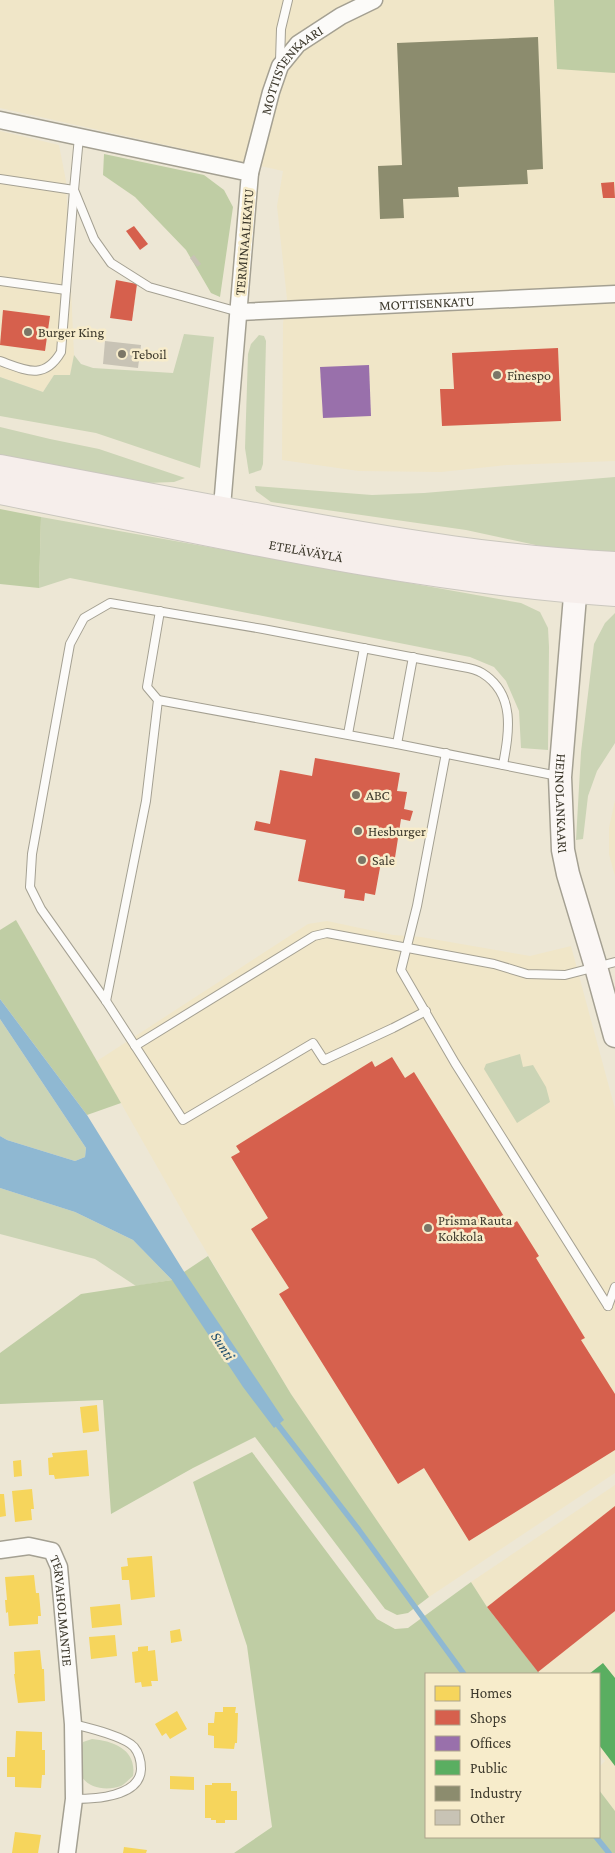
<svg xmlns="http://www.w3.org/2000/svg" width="615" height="1853" font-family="'Crimson Pro',serif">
<rect width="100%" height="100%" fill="#ede7d5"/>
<g fill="#f0e6c8">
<path d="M0,0H615V461L507,465L441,472L359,471L282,460L283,323L287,299L277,206L283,171L0,108Z"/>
<path d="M0,131L59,145L66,181L74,355L70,376L54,375L43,392L0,377Z"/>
<path d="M615,800V876L609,854V828Z"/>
<path d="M327,921L393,935L421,937L530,956L571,946L615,1109V1473L429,1597L291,1394L188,1221L97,1061L308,924Z"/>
<path d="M615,1485V1811L599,1790V1767L605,1761L599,1753V1674H540L487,1607L471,1582Z"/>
</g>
<g fill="#cbd4b5">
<path d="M184,334L214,337L200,468L96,433L0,416V377L43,392L54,375H70L74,355L81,364L93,368L173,373Z"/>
<path d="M259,335L264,336L266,341L263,464L261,470L249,474L245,448L248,354L251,344Z"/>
<path d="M0,427L50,439L99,449L185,478L174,482L146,483L0,455Z"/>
<path d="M615,477V555L577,554L466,530L271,502L256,491L255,486L372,495L424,493Z"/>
<path d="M41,517L521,603L540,612L548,628L549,647L548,750L521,748L519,711L506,681L494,667L470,657L70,578L39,588Z"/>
<path d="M615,613V743L597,771L588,796L583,839L576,840L581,752L594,644L605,623Z"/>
<path d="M0,1019L86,1148L85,1157L75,1161L7,1140L0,1136Z"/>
<path d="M520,1054L523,1067L533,1065L546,1087L550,1102L517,1123L484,1069L486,1064Z"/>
<path d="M0,1188L75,1212L133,1240L172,1280L136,1286L95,1259L0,1234Z"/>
<path d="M92,1739C114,1741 137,1750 133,1776C129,1779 125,1784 121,1786C107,1791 86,1789 80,1773C77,1764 81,1751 83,1742Z"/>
</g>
<g fill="#bfcda4">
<path d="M554,0H615V73L557,69Z"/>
<path d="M104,154L204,175L224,190L233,207L220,297L211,293L186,250L135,197L103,175Z"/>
<path d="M0,509L41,517L39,588L0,584Z"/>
<path d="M16,920L121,1103L87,1115L0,999V930Z"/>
<path d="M208,1256L291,1394L429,1597L408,1613L397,1615L385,1609L255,1437L193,1468L111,1514L103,1400L0,1404V1353L81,1294L172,1280Z"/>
<path d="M252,1452L377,1619L395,1629L408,1628L471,1582L487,1607L540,1674H426V1837H599V1790L615,1811V1853H234L272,1827L247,1646L193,1482Z"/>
</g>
<path fill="#8fb8d2" d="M0,999L87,1115L183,1270L284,1420L274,1428L243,1387L172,1280L133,1240L75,1212L0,1188V1136L7,1140L75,1161L85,1157L86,1148L0,1019Z"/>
<g fill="#f6d55c">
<path d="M97,1405L99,1431L83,1433L80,1407Z"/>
<path d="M87,1450L89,1476L55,1479L54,1475H49L48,1458L53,1457L52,1453Z"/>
<path d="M21,1460L22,1476L14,1477L13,1461Z"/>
<path d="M32,1489L34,1509H31L32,1520L15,1522L12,1491Z"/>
<path d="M0,1494H4L6,1516L0,1517Z"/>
<path d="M152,1556L155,1597L131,1600L129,1580H122L121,1567L128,1566L127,1558Z"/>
<path d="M34,1575L36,1593H39L41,1616H38V1624L9,1626L8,1612L6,1613L5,1600H7L5,1577Z"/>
<path d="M120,1604L122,1625L92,1628L90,1607Z"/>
<path d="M180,1629L182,1641L171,1643L170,1631Z"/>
<path d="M115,1635L117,1656L91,1659L89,1637Z"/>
<path d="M148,1646V1651L155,1650L158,1681H151L152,1686L142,1687L141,1682L135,1683L132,1652L138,1651V1647Z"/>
<path d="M40,1650L42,1669H44L45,1701L18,1703L14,1674H15L14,1652Z"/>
<path d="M223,1707H236L235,1713H238L237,1743H235L234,1749L214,1748V1736L208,1735V1723H214L215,1712H223Z"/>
<path d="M177,1711L187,1729L170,1739L166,1733L162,1736L155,1724Z"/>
<path d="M16,1731L42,1732V1750H45V1775H42L41,1788L15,1787V1777H7V1757H15Z"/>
<path d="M170,1776L194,1777V1790L170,1789Z"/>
<path d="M212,1783H231V1791H237V1820H225V1823H216V1820H211V1818H205V1785H212Z"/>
<path d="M15,1832L41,1835L38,1853H12Z"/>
<path d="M124,1847L147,1850L146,1853H123Z"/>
</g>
<g fill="#d6604d">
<path d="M614,182L615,198H603L601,183Z"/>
<path d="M134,226L148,244L140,250L126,231Z"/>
<path d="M116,280L137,284L132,321L110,318Z"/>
<path d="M3,310L50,316L45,351L0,345Z"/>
<path d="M558,348L561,421L442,426L440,389H454L452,353Z"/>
<path d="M315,758L400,773L397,791L407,792L404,809L413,811L410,821L401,819L394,864L381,862L375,895L365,893L364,901L344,898L345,890L298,881L306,840L254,830L256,821L270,824L280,770L312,776Z"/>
<path d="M392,1057L405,1078L414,1072L510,1226L517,1221L539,1256L536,1258L585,1338L581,1340L615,1394V1450L469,1541L424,1468L398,1484L279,1294L289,1288L251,1229L268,1218L231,1157L240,1152L236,1146L372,1061L375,1067Z"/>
<path d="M615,1506V1611L538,1672L487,1607Z"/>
</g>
<path fill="#9970ab" d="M369,365L371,416L323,418L320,367Z"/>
<path fill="#5aae61" d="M603,1663L615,1678V1766L599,1745V1674H589Z"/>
<path fill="#8c8c6e" d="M538,37L543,169L527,170L528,184L458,187L459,197L403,199L404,218L380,219L378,166L402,165L397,43Z"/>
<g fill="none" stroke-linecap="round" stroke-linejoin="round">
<g stroke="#8fb8d2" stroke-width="5.5">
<path d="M278,1425L359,1530L464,1674"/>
<path d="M596,1837L609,1853"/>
</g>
</g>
<g fill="#c8c3b5">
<path d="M194,255L201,264L197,267L190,258Z"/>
<path d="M105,341L141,345L138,368L103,364Z"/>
</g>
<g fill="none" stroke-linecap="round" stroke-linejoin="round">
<defs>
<g id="lane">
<path d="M280,61L281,29L288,0"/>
<path d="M79,137L74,190L94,239L111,263L149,287L239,312"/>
<path d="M0,179L74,190L61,352C44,381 25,370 0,361"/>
<path d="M0,281L66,290"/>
<path d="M158,700L397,744L558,776"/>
<path d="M348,734L364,648"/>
<path d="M397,744L413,657"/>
<path d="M446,753L417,906L401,970L455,1063L608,1306"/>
<path d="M106,1001L146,801L158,700L147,687L160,611"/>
<path d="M426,1011L393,1028L324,1060L313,1043L183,1120L106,1001L41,909L30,887L32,854L70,644L84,618L110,603L263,629L463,667C469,668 477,670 482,673C516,694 509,732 503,765"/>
<path d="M135,1046L314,936L327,933L494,964L527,974L565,975L615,962"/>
<path d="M608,1306L615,1287"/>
<path d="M73,1724C89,1728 124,1736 134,1747C139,1753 141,1762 141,1769C140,1797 94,1799 74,1799"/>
</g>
<g id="street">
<path d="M0,120L250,173L221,519"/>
<path id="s1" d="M250,173L271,92L280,66L298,44L341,16L374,0"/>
<path id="s2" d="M239,312L615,294"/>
<path id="s3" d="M0,1550L29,1546L52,1551L59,1567L73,1724L74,1799L67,1853"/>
</g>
<g id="secondary">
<path id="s4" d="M577,572L560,777L563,850L568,874L596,967L615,1036"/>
</g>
<g id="highway">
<path d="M0,469C98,488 195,506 293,524C399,543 507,561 615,566"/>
<path id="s5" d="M0,490C204,530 407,578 615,592"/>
</g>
</defs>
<use href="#lane" stroke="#a4a092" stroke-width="10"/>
<use href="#street" stroke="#a4a092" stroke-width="19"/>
<use href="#secondary" stroke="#a4a092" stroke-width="25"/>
<use href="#highway" stroke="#cac7be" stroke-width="30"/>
<use href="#lane" stroke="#fcfbf9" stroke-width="8"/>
<use href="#street" stroke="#fcfbf9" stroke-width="16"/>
<use href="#secondary" stroke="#fbf7f5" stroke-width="22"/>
<use href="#highway" stroke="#f6eeeb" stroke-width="28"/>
</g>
<g fill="#7b7667" stroke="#f7eccb" stroke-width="2">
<circle cx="28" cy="332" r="5"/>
<circle cx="122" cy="354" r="5"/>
<circle cx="497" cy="375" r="5"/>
<circle cx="356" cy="795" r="5"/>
<circle cx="358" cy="831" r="5"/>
<circle cx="362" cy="860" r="5"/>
<circle cx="428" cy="1228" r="5"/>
</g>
<g text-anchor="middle" stroke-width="5" stroke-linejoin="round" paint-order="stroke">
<g font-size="14" fill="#3d392c" stroke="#f7eccb">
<text dy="5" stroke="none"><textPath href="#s1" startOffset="114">MOTTISTENKAARI</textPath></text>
<text transform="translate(244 242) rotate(-85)" y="5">TERMINAALIKATU</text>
<text dy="5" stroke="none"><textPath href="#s2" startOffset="188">MOTTISENKATU</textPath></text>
<text dy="5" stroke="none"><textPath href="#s5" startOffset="312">ETELÄVÄYLÄ</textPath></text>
<text dy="5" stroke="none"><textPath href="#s4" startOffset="232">HEINOLANKAARI</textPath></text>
<text dy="5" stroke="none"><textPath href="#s3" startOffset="114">TERVAHOLMANTIE</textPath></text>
</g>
<g font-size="14" fill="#3d392c" stroke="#f7eccb" text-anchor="start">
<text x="38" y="337">Burger King</text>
<text x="132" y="359">Teboil</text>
<text x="507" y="380">Finespo</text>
<text x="366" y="800">ABC</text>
<text x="368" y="836">Hesburger</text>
<text x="372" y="865">Sale</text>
<text x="438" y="1225">Prisma Rauta<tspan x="438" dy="16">Kokkola</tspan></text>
</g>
<g font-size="15" font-style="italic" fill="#1d4c6b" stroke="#f7eccb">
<text transform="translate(223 1346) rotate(57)" y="5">Sunti</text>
</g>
</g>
<rect x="425" y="1673" width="175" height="165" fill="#f7eccb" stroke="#ada48b"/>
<rect x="435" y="1686" width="25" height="15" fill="#f6d55c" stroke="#ada48b"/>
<text x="470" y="1698" font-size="15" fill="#3d392c">Homes</text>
<rect x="435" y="1710" width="25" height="15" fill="#d6604d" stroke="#ada48b"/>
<text x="470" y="1723" font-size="15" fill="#3d392c">Shops</text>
<rect x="435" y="1736" width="25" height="15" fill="#9970ab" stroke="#ada48b"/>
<text x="470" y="1748" font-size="15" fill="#3d392c">Offices</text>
<rect x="435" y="1760" width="25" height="15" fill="#5aae61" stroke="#ada48b"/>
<text x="470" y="1773" font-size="15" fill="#3d392c">Public</text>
<rect x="435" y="1786" width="25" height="15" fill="#8c8c6e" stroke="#ada48b"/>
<text x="470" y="1798" font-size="15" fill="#3d392c">Industry</text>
<rect x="435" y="1810" width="25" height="15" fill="#c8c3b5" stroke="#ada48b"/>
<text x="470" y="1823" font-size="15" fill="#3d392c">Other</text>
</svg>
